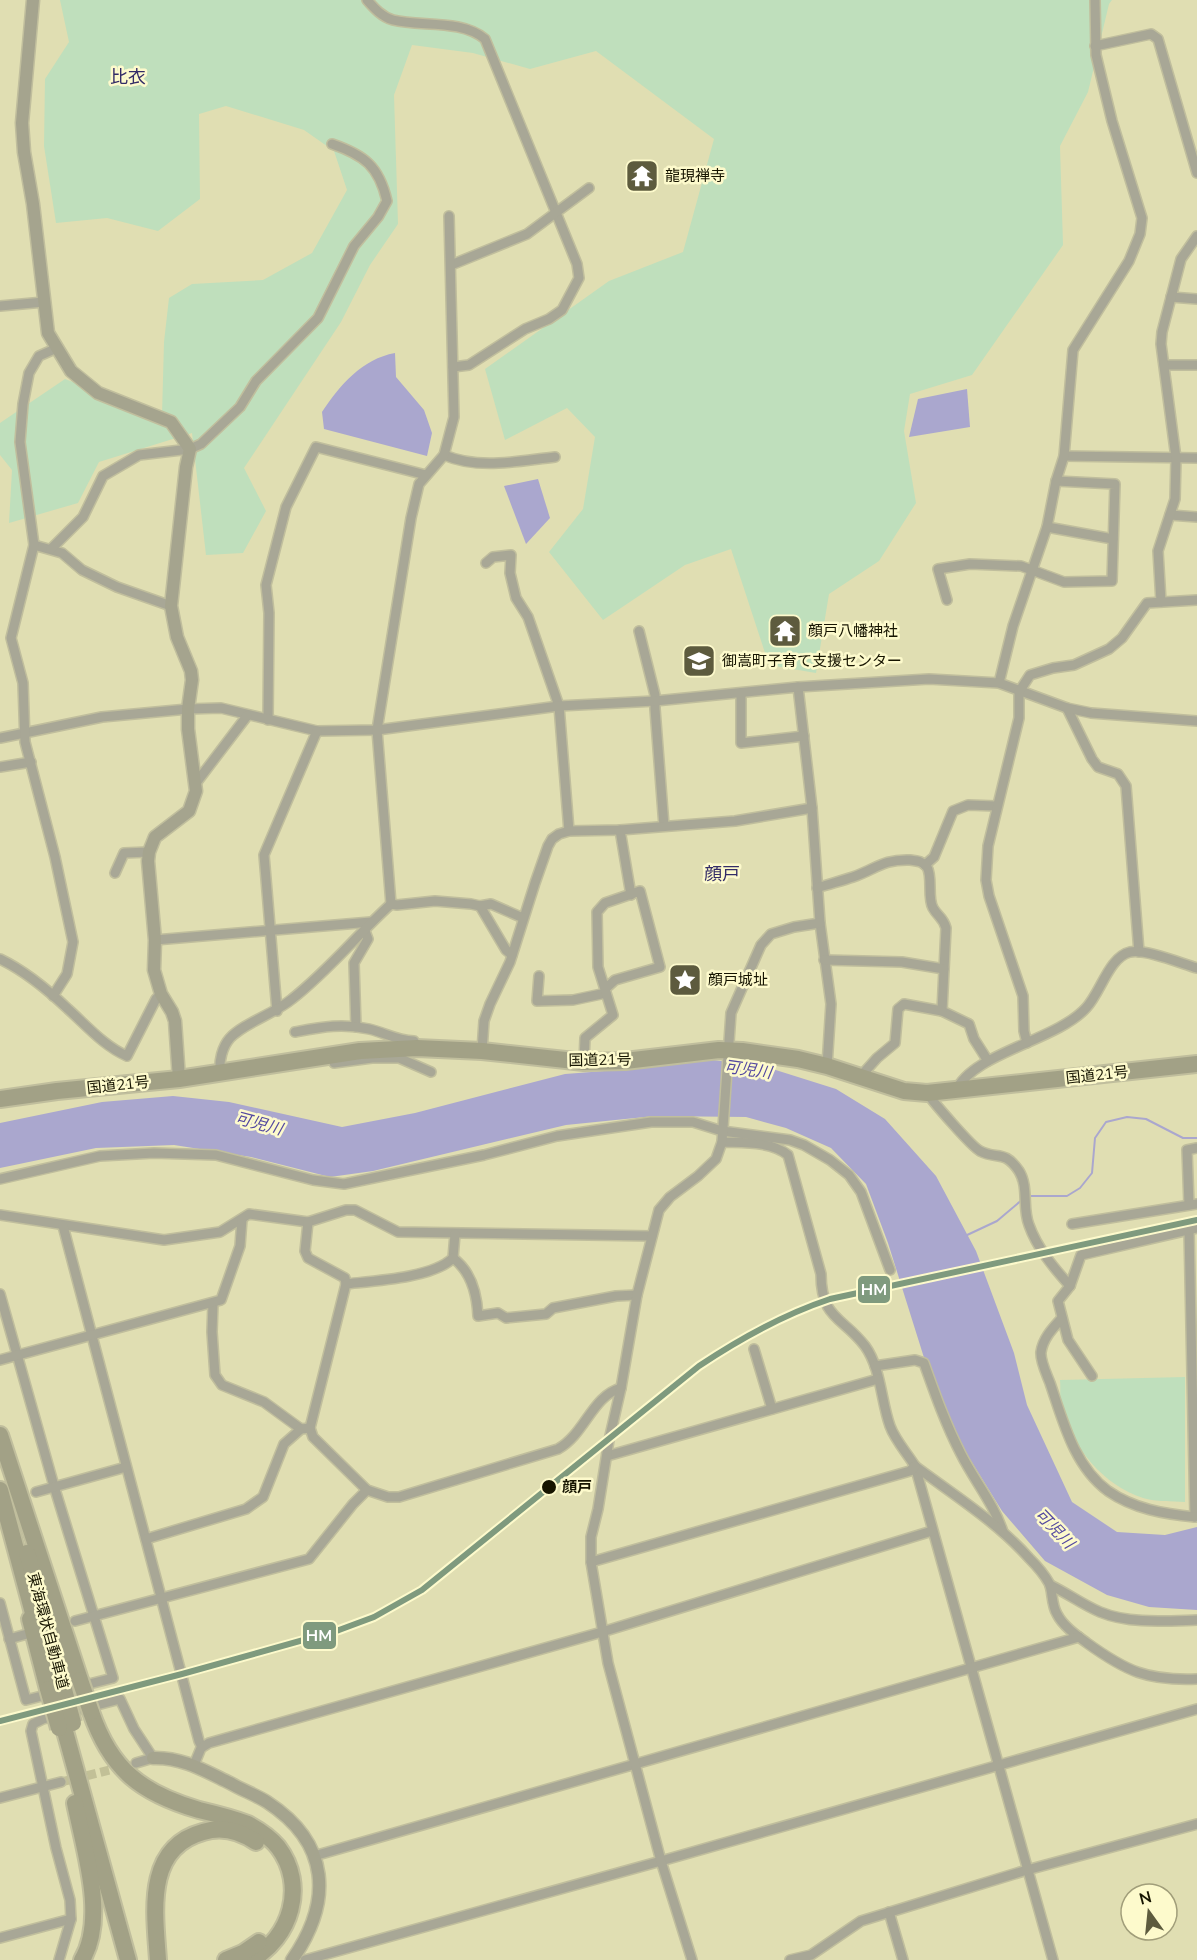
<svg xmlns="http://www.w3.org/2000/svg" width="1197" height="1960" font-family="'Nunito Sans','Noto Sans JP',sans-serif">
<rect width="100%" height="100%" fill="#e0deb2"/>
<g fill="#bfdfbc">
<path d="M60,0H1112L1109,4L1088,92L1060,146L1063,245L972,375L910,394L904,431L916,503L879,561L829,594L816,673L769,665L731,549L685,565L603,620L549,552L583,509L595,437L567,408L505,440L485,369L609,281L683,252L714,139L596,51L530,69L473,53L412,45L394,95L398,224L370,265L341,322L244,468L266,511L243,553L206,555L192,433L99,462L78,503L9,523L12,470L0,455V423L65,379L162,415L164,342L169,298L192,284L263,280L312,253L347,190L334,151L304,130L226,106L199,114L200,199L158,231L107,218L56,223L44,146L45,79L69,42Z"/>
<path d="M1185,1377V1502C1172,1501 1156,1502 1143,1498C1103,1485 1073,1448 1062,1408C1059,1400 1061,1389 1060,1380Z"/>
</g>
<g fill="#aaa7ce">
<path d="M395,353L396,377L424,410L432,433L427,456L324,429L322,412C340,385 362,359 395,353Z"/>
<path d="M967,389L970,427L909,437L918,399Z"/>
<path d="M538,479L550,518L526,544L504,486Z"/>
<path d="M713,1060L763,1066L836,1089L885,1119L936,1176L976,1251L1014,1353L1027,1405L1072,1502L1117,1532L1165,1535L1197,1527V1610L1149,1607L1107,1595L1045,1561L1002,1511L960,1443L926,1364L888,1243L866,1184L831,1148L786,1128L746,1117L655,1116L566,1125L373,1171L330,1177L251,1157L174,1145L96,1148L0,1168V1123L102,1102L173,1096L229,1102L342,1127L415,1113L565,1074L618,1070Z"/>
</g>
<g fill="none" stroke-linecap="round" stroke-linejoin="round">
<g stroke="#aaa7ce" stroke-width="2">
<path d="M1028,1196H1067L1080,1188L1092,1173L1095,1138L1106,1122L1127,1117L1146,1119L1183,1138H1197"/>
<path d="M965,1236L997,1221L1023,1199"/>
</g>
<path stroke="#c2c097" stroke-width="9" stroke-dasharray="9 4.5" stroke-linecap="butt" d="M61,1782L122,1767"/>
<defs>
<g id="street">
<path d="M367,0C374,8 382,17 393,20C421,27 461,19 485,39L577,264L579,278L562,310L549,319L525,329L469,365L453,367"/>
<path d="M1095,46L1151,34L1158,39L1197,173"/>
<path d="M451,265L527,234L589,188"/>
<path d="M1171,297L1197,299"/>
<path d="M0,306L44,302"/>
<path d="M1164,365H1197"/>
<path d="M444,455C479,470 518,461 555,457"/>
<path d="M1064,456L1197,458"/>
<path d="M1170,515L1197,517"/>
<path d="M1047,527L1113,539"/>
<path d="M34,545L62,553L82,570L117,587L171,606"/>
<path d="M51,549L83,517L103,476L139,455L190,449L201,444L240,407L256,381L318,318L354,246L378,217L387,201C379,166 364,155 332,144"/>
<path d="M486,563L493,557L511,555L510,573L516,598L528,617L559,706L569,831"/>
<path d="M947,600L938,569L970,564L1021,566L1064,582L1112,581L1115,484L1056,481"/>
<path d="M1161,602L1158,551L1175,499L1176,458L1161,344L1162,332L1181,259L1197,236"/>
<path d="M639,631L655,695V709L664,826"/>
<path d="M999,683L1013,626L1047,527L1056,481L1064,456L1073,350L1129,261L1140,234L1142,218L1112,121L1096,55L1095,0"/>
<path d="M798,687L812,808L820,923L831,1004L827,1066"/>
<path d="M741,693V743L804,736"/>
<path d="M1067,708L1092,759L1098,767L1118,774L1126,786L1139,952"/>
<path d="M268,720L269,613L266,585L286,507L316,447L426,475"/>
<path d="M0,738L102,717L188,709L221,708L317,731L377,730L559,706L655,701L798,687L929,679L999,683L1067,708L1091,713L1197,721"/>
<path d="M0,767L31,762"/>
<path d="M196,783L247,716"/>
<path d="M620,830L631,895"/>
<path d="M925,865L934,857L953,811L968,805L996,806"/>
<path d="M115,873L124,853L149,852"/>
<path d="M817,888C829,884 841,881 853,877C876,869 883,859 910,860C918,861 922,861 927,867C933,877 927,897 933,908C938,917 943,917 946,928L942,1011L969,1024L974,1039L988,1061"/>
<path d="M391,904L377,730L411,518L419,484L444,455L454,417L449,216"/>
<path d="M480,906L506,950L512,955"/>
<path d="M155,940L371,922"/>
<path d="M0,959C25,971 48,990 68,1009C87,1026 104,1046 127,1056L156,999L161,994"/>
<path d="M824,960L902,962L944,969"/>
<path d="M539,976L537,1001L573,1000L606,993"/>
<path d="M53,996L67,974L73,942L55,857L25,742L23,683L11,638L34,545L20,442L23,404L29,373L39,356L57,348"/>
<path d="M277,1011L264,855L317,731"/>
<path d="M356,1027L354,963L368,939L365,931"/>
<path d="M295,1032C322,1027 342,1023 369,1029C386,1033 395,1040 414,1041"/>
<path d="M1027,1043L1024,1031L1023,996L989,896L986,880L988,846L1019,718V692L1030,675L1053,668L1074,665L1109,649L1122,638L1147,603L1197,600"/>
<path d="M482,1051L484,1021L490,1004L510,962L535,883L548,846L552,839L559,834L569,831L620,830L735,821L812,808"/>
<path d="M584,1062L585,1038L613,1015L598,967L597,912L605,903L640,891L660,967L615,980L605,989"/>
<path d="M334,1063L372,1058H399L431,1072"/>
<path d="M220,1073C219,1061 222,1047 230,1038C244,1023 274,1014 292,999C328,971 357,935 391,904L397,905L435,901L471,904L480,906L491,904L523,918"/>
<path d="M860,1077L877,1058L895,1043L898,1009L904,1004L942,1011"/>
<path d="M956,1091C972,1053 1056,1041 1086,1008C1101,992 1109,957 1130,952C1146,949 1180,963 1197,968"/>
<path d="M927,1093C934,1103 971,1146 980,1151C997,1160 1004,1149 1019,1171C1029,1187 1022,1208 1029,1225C1037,1248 1054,1268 1070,1286L1058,1301L1068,1340L1092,1376"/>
<path d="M722,1142C743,1143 771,1141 788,1155L821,1274C821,1319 843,1317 865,1346C881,1368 881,1401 890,1426C895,1440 907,1453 915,1466L1053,1960"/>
<path d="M0,1179L100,1156L154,1153L216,1155L313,1180L344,1184L484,1155L557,1136L651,1122H693L722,1131L790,1140L804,1145L830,1160L849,1175L861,1192L890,1270"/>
<path d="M1189,1205L1187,1150L1197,1148"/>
<path d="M0,1215L164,1240L220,1232L249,1214L308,1222L346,1210H355L398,1232L652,1236"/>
<path d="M308,1222L305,1251L308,1258L345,1278L346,1284"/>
<path d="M1072,1224L1197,1204"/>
<path d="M63,1226L199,1741L202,1747"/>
<path d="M1189,1230L1195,1517L1197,1516"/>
<path d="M455,1234L453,1258C433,1278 374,1281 346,1284L310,1428L313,1437L367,1490L388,1497H399L558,1449C585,1434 592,1396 621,1388"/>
<path d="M453,1258C472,1272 477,1294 478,1316L498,1313L506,1318L546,1314L553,1308L616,1296L637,1295"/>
<path d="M1070,1286L1081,1255L1197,1228"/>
<path d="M0,1294L54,1486L113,1678L26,1700L0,1603"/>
<path d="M213,1303L212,1332L215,1375L222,1385L264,1402L301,1429"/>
<path d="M1062,1318C1053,1328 1043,1338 1041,1352C1040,1361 1047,1375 1050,1383C1063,1421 1074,1466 1108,1491C1134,1509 1164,1514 1195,1517"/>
<path d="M754,1349L772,1409"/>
<path d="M0,1360L221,1300L240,1246L242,1219"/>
<path d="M875,1366L915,1360L924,1363C935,1394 946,1425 961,1454C974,1480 994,1504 1003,1532"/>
<path d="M607,1456L878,1379"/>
<path d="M915,1466C954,1495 997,1522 1029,1558C1036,1565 1044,1574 1049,1583C1053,1591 1051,1604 1057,1614C1063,1626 1076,1635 1087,1643C1126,1671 1147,1681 1197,1679"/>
<path d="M36,1492L126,1467"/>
<path d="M146,1539L246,1509L263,1497L284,1444L301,1429L310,1428"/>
<path d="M591,1562L910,1471L915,1466"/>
<path d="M1050,1585C1067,1593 1083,1605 1100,1612C1129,1624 1165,1621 1197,1620"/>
<path d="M75,1621L309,1559L353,1504L367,1490"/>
<path d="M9,1639L27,1634"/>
<path d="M194,1765L201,1748L209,1743L602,1632L932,1531"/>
<path d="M0,1798L61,1782"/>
<path d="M314,1856L1079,1637"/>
<path d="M889,1912L903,1960"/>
<path d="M0,1938L71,1919"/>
<path d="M59,1960L71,1919L70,1900L56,1848L31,1731L33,1724L43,1719L120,1699L134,1729L153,1758L136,1763"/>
<path d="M305,1960L661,1861L1197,1709"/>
<path d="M692,1960L661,1861L608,1663L591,1562V1537L598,1509L609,1440L621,1388L637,1295L659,1210L670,1197L698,1176L716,1159L722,1142L731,1013L761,945L771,934L794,927L820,923"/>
<path d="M790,1960L811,1955L861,1921L1027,1870L1197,1824"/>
</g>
<g id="secondary">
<path d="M33,0L22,123L24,152L33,204L48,333L71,371L98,393L171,422L190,449L186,467L171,606L177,637L191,671L192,680L188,709V729L196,791L189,811L155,837L149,852L148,861L155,940L154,970L161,994L172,1012L175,1021L179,1079"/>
<path d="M153,1758C182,1757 205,1771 230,1783C242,1790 256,1795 267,1802C330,1843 333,1901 292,1960"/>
</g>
<g id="highway">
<path d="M0,1099L57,1091L179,1079L360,1051L417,1048L482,1051L584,1062L625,1061L719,1050L742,1051L798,1059L827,1066L904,1091L927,1093L1197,1064"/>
<path d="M0,1435L80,1680"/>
<path d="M0,1490L37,1628"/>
<path d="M27,1553L40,1597L63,1686"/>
<path d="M30,1619L48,1689"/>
<path d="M91,1712C111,1770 141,1793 199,1810C216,1814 232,1818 248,1824C259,1830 270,1837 278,1847C307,1885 291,1938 251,1960"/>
<path d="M63,1724L128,1960"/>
<path d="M75,1803C84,1849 107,1918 82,1960"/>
<path d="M158,1960C155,1914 144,1848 203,1832C222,1826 240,1831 256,1842"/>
<path d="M226,1960L243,1953L259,1942"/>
</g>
</defs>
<use href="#street" stroke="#c0be9d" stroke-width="12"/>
<use href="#secondary" stroke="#c0be9d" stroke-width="15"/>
<use href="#highway" stroke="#c0be9d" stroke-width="20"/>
<use href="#street" stroke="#a8a796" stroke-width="9"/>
<use href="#secondary" stroke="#a5a48e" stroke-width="12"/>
<use href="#highway" stroke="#a2a186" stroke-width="16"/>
<defs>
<g id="highway-bridge">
<path d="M80,1680L91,1712"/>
<path d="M63,1686L73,1723"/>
<path d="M48,1689L59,1728"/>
</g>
</defs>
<use href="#highway-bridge" stroke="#c0be9d" stroke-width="20" stroke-linecap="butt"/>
<use href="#highway-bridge" stroke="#a2a186" stroke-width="16"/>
<defs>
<path id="rail-1" d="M0,1721L182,1674L339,1630L374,1617L422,1590L699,1366C741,1338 782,1315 830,1299L1197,1220"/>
</defs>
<use href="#rail-1" stroke="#fdfacc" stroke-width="10"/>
<use href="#rail-1" stroke="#7f9a7e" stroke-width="6"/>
</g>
<defs>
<symbol id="temple-square" viewBox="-11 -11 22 22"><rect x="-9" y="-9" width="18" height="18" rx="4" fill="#5d5b3e" stroke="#fdfacc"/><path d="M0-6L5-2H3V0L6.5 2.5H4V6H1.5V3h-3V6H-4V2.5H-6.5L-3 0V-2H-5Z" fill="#fff"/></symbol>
<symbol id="school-square" viewBox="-11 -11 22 22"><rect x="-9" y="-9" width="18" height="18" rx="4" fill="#5d5b3e" stroke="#fdfacc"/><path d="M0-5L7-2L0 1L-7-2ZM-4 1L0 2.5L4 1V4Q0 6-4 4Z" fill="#fff"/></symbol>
<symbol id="sight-square" viewBox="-11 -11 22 22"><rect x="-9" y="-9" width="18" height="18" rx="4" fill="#5d5b3e" stroke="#fdfacc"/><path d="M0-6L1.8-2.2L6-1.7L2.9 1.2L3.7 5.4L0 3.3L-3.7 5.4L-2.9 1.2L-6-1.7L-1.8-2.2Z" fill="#fff"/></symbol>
</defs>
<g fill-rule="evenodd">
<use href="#temple-square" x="623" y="157" width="38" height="38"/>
<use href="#temple-square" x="766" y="612" width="38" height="38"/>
<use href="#school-square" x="680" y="642" width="38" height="38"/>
<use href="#sight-square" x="666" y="961" width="38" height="38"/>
</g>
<circle fill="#161400" stroke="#fdfacc" stroke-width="2" cx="549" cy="1487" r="8"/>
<g text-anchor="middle" stroke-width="5" stroke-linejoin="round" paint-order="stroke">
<g font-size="15" fill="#161400" stroke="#fdfacc" text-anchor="start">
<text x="665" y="181">龍現禅寺</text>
<text x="808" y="636">顔戸八幡神社</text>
<text x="722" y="666">御嵩町子育て支援センター</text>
<text x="708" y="985">顔戸城址</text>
</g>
<g font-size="15" fill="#161400" stroke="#fdfacc">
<text transform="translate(600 1060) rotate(-1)" y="5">国道21号</text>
<text transform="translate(1097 1075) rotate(-6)" y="5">国道21号</text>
<text transform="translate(118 1085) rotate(-6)" y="5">国道21号</text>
<text transform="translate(48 1631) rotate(75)" y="5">東海環状自動車道</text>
</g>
<g font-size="15" font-weight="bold" fill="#161400" stroke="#fdfacc" text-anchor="start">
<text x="562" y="1492">顔戸</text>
</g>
<g font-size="16" font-style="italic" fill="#5247a0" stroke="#fdfacc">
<text transform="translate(748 1069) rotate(8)" y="6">可児川</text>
<text transform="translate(259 1123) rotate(15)" y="6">可児川</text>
<text transform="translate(1055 1528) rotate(46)" y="6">可児川</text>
</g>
<g font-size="18" fill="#332c67" stroke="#fdfacc">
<text x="128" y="83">比衣</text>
<text x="722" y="880">顔戸</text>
</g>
</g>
<g stroke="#fdfacc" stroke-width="2">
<rect x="857" y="1275" width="34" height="29" rx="6" fill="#7f9a7e"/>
<rect x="302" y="1621" width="35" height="29" rx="6" fill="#7f9a7e"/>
</g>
<g font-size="16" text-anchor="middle" font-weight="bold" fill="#fff">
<text x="874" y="1295">HM</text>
<text x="319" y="1641">HM</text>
</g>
<g transform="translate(1149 1912) rotate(345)"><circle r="28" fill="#fdfacc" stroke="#a19e7a" stroke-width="1.5"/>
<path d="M0-4.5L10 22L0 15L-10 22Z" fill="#5d5b3e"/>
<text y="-9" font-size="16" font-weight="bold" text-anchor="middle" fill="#161400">N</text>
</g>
</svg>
